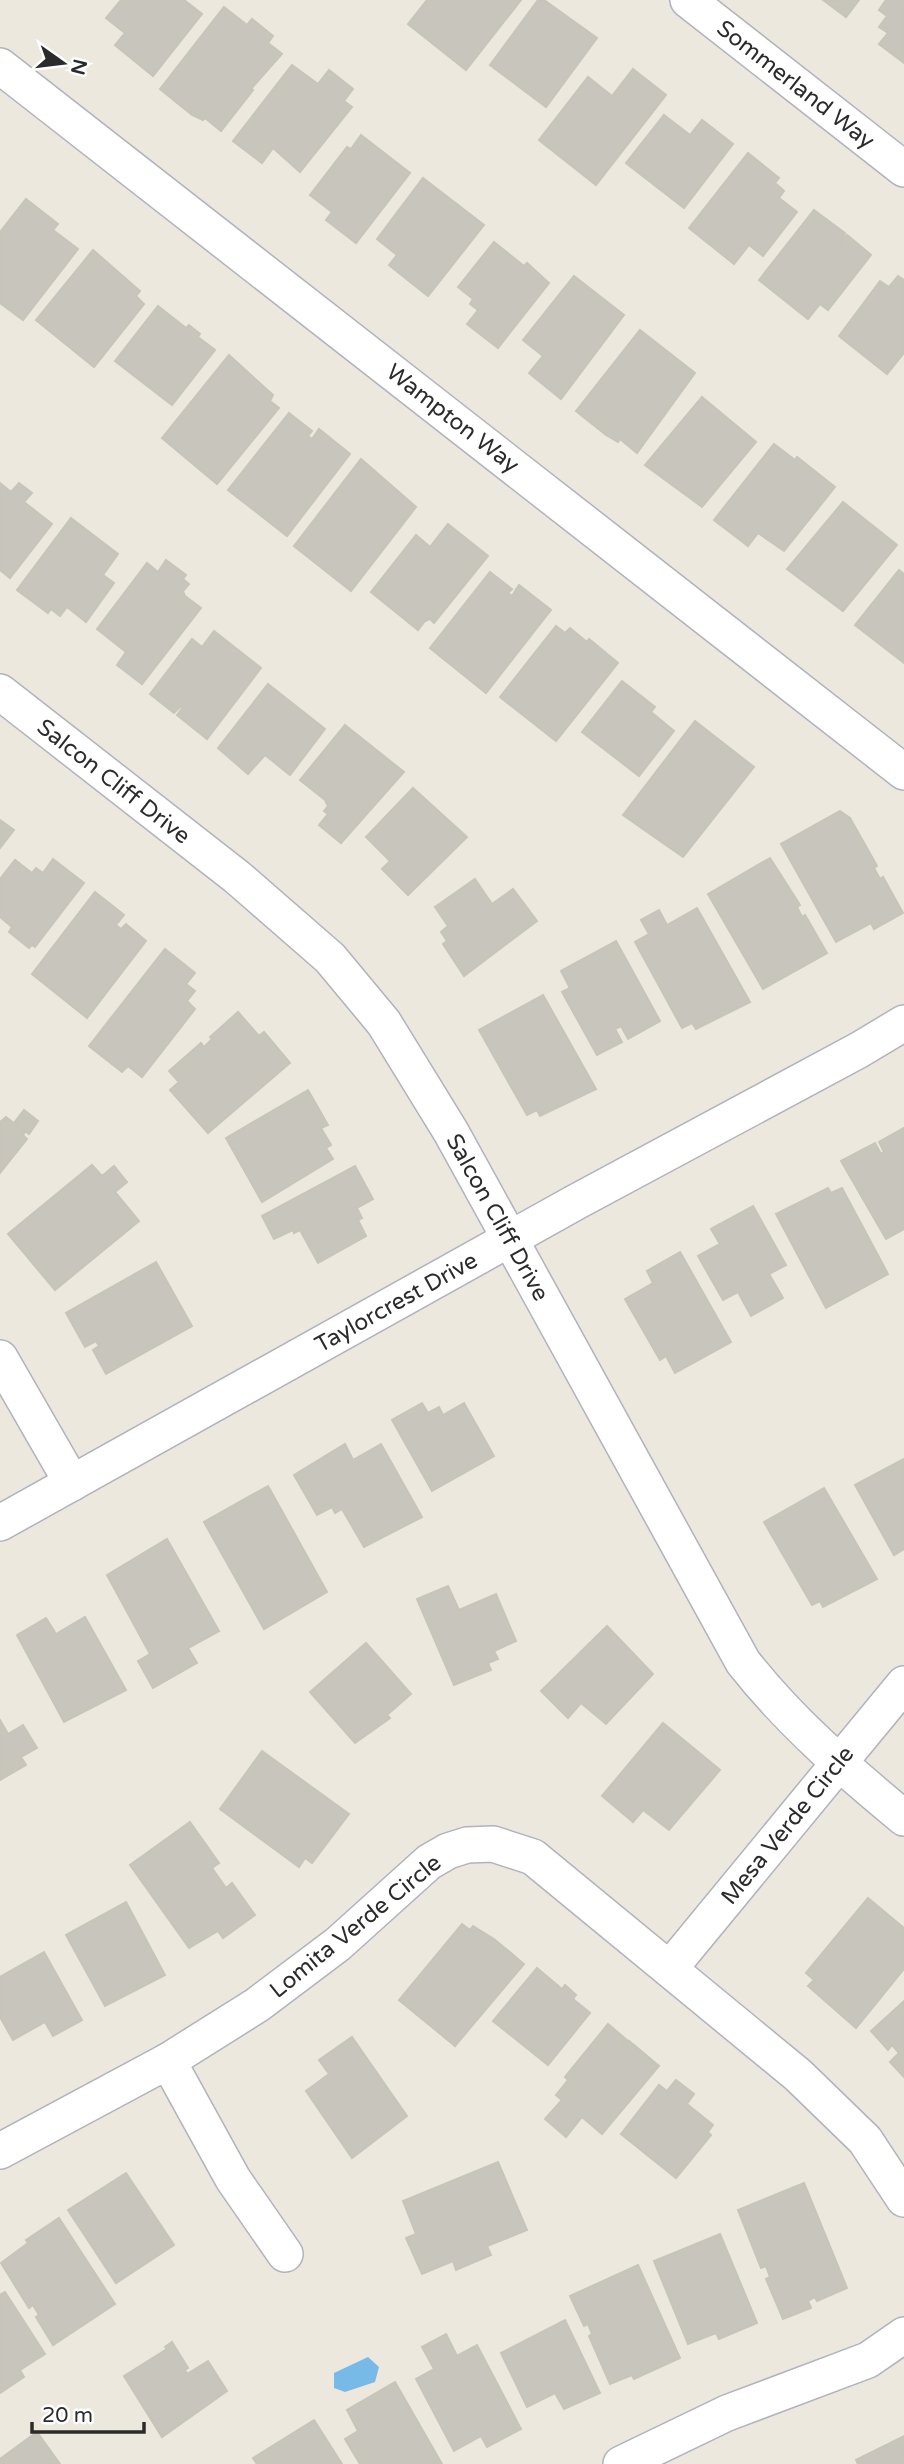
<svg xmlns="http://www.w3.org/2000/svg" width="904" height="2464" font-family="'Varela Round',sans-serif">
<rect width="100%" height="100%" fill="#ece8de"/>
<path fill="#77bae8" d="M368,2357L379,2367L375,2382L345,2392L334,2388V2373Z"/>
<g fill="#c8c6bc" stroke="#c7c4b8" stroke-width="2">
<path d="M121,0H184L202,14L153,76L115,45L125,33L106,18Z"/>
<path d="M427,0H521L466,70L408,24Z"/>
<path d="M538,0H544L597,38L546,107L490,65Z"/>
<path d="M823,0H859L846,17Z"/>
<path d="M886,0H904V63L879,44L888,33L879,27L887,16L879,10Z"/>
<path d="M224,7L247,25L252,19L273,36L268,43L282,54L251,89L253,90L221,131L205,118L203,120L192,115L160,89Z"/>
<path d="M292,65L318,84L329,70L353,89L344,101L352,107L300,172L273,148L262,163L233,141Z"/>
<path d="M633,69L666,95L596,185L539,140L588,77L612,96Z"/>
<path d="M664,115L690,135L702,120L733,144L684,208L626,163Z"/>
<path d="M361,135L410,173L356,243L326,220L332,212L310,195L347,147L351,149Z"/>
<path d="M748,153L779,178L775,183L784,191L779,198L797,212L763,256L749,245L734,264L689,228Z"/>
<path d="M423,178L484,225L428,296L389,265L397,255L377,239Z"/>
<path d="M26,199L58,224L53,230L78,249L23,320L0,303V232Z"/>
<path d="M814,210L845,233L839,245L847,235L871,255L828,310L820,304L808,319L759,280Z"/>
<path d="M494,242L524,266L527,263L549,283L498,348L467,324L478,310L470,304L473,299L458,287Z"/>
<path d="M93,250L140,291L136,296L144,304L94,367L36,320Z"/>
<path d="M574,276L624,315L561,399L529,373L543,356L523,340Z"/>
<path d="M898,276L904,280V353L887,374L839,336L880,281L889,287Z"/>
<path d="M158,306L186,328L189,325L200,334L198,337L215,350L172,405L115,361Z"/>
<path d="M640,330L695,373L637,453L620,439L618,442L606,435L576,411Z"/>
<path d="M229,355L273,395L270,401L279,408L217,484L162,438Z"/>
<path d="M702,397L756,442L702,507L645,465Z"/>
<path d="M289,413L312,431L308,436L312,439L319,429L350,454L287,536L228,490Z"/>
<path d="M774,444L795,460L797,457L835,487L784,551L758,533L748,546L714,520Z"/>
<path d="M361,459L416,507L351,591L294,546Z"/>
<path d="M0,483L11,492L19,483L32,493L24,502L52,524L10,578L0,570Z"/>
<path d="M843,502L897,545L843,611L787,569Z"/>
<path d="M71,518L118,554L103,575L114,583L86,622L67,607L60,616L51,609L48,613L17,590Z"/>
<path d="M448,524L488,556L434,623L430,619L425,621L418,630L371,592L416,535L430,547Z"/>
<path d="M166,560L186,575L183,579L189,584L183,591L185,596L201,608L142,684L117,665L126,652L97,629L147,563L158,572Z"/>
<path d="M899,570L904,574V663L855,625Z"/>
<path d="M490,572L512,589L508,593L512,596L519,585L551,610L486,693L430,648Z"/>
<path d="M556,626L565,633L570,628L587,642L589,639L618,663L556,741L500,697Z"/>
<path d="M214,631L261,668L207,739L177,715L183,707L181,706L174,713L150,694L192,639L202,647Z"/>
<path d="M622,681L655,707L651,712L674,731L639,776L582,732Z"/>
<path d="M268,684L325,729L290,775L265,755L248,774L218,748Z"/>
<path d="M695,721L754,767L683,857L623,815Z"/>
<path d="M345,725L404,772L341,843L319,825L328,814L324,811L328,806L325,800L300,780Z"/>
<path d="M413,788L467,837L408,895L382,869L390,861L366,837Z"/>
<path d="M840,811L850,818L877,866L874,868L880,879L883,877L903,913L874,929L871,923L836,942L781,844Z"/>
<path d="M0,820L14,830L0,848Z"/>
<path d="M770,858L800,905L797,907L802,917L805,915L827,953L763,989L708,894Z"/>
<path d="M53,859L84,883L35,947L32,945L29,948L9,932L12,927L0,917V879L15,860L32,873L36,868L43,873Z"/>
<path d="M475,879L492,904L513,889L537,921L464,976L443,944L447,941L441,932L448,926L435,907Z"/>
<path d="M95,892L124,915L116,925L121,929L126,924L146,941L87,1018L32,974Z"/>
<path d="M697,908L750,1002L696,1029L692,1023L682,1028L635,942L649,934L641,920L659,910L667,925Z"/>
<path d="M616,941L660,1021L628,1039L621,1026L615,1029L622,1042L597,1055L562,992L570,988L561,971Z"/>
<path d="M165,949L195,973L186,984L195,991L187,1001L195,1009L142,1077L128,1066L122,1072L89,1046Z"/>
<path d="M543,995L596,1089L540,1116L537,1110L527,1115L479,1030Z"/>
<path d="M238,1012L259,1036L264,1032L290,1063L208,1133L170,1090L179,1082L169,1071L201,1043L204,1047L212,1039L210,1037Z"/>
<path d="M308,1090L328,1125L321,1128L331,1145L326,1148L333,1159L262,1202L226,1138Z"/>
<path d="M24,1110L38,1121L29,1134L14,1123Z"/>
<path d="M6,1117L25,1132L23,1135L27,1139L0,1173V1122Z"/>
<path d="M904,1128V1229L886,1239L841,1161L875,1143L881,1154L884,1152L879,1142Z"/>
<path d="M92,1165L102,1176L114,1166L127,1182L115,1192L139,1221L55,1290L8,1234Z"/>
<path d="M355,1166L373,1199L357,1208L362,1218L358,1220L366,1236L318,1263L300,1230L294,1233L293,1230L274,1239L262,1216Z"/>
<path d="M828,1188L831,1193L842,1188L888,1274L826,1308L776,1214Z"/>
<path d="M753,1206L786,1265L769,1274L783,1298L751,1316L738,1292L723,1300L698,1256L720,1244L711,1229Z"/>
<path d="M680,1252L731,1342L675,1373L666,1356L660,1360L625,1299L653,1283L647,1271Z"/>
<path d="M156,1262L192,1326L106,1374L93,1350L99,1346L96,1341L85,1347L66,1313Z"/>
<path d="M422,1403L428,1413L439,1407L443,1415L464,1403L494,1456L432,1491L392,1420Z"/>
<path d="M345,1444L353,1460L381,1444L422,1517L364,1547L342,1509L335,1513L332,1507L317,1515L294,1475Z"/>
<path d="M904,1459V1549L894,1555L855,1485Z"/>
<path d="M268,1486L327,1592L264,1629L204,1522Z"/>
<path d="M824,1488L877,1579L823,1607L820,1601L812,1605L764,1522Z"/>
<path d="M167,1539L219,1631L188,1648L197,1663L153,1688L138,1661L150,1654L107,1575Z"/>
<path d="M448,1586L459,1610L496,1594L516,1641L494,1651L498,1659L488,1663L491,1670L454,1685L417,1599Z"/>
<path d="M85,1617L126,1690L64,1722L17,1635L46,1618L56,1634Z"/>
<path d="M607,1626L653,1674L606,1724L581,1703L568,1718L541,1691Z"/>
<path d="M366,1643L411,1694L387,1715L390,1718L355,1743L310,1692Z"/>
<path d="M0,1720L8,1734L23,1725L37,1748L21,1757L26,1765L0,1780Z"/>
<path d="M663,1723L720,1770L669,1830L643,1810L633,1822L602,1796Z"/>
<path d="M262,1751L349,1814L312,1863L305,1858L299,1867L220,1809Z"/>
<path d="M190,1822L219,1863L212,1868L226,1888L232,1883L255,1915L223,1938L218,1931L189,1948L130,1865Z"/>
<path d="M868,1898L904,1928V1969L856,2028L808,1986L814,1980L806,1973Z"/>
<path d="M126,1902L165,1975L105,2006L66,1935Z"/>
<path d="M462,1924L470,1930L473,1926L494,1939L524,1964L455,2046L399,2000Z"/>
<path d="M44,1952L82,2020L53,2036L45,2022L13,2040L0,2017V1977Z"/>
<path d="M537,1968L562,1989L565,1985L576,1995L573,1999L590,2013L548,2065L493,2021Z"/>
<path d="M904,2001V2077L890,2062L899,2053L892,2045L888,2050L871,2031Z"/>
<path d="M608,2024L627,2040L620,2048L622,2049L629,2041L659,2066L602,2134L582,2117L566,2137L545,2119L562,2100L556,2095L568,2080L565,2077Z"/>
<path d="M352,2037L407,2116L352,2158L306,2091L329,2074L319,2060Z"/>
<path d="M676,2080L694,2094L687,2104L713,2125L708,2132L711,2135L676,2178L621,2134L659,2085L667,2091Z"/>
<path d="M498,2162L527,2230L487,2246L491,2255L456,2270L453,2261L422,2274L406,2238L416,2234L403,2201Z"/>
<path d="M126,2173L174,2245L116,2283L68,2210Z"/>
<path d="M804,2183L847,2288L817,2301L815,2297L808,2301L811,2308L783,2319L766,2279L770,2277L766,2266L761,2268L738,2210Z"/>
<path d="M59,2218L115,2304L53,2345L36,2317L39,2315L33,2305L29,2308L1,2263L28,2243L26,2240Z"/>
<path d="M720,2234L757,2323L719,2339L716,2333L688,2344L654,2261Z"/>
<path d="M638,2265L680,2358L634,2379L632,2375L610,2384L589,2336L592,2334L588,2324L584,2326L570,2296Z"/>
<path d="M5,2292L45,2354L20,2370L24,2377L0,2393V2295Z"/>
<path d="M565,2320L600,2393L564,2409L555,2393L527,2407L501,2353Z"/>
<path d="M446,2334L457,2356L477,2345L521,2429L487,2447L481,2436L454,2451L416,2379L434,2369L422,2347Z"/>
<path d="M172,2342L188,2368L185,2370L187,2374L208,2361L227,2391L162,2437L124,2376L167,2349L165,2347Z"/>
<path d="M395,2382L442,2464H360L345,2439L358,2431L347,2410Z"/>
<path d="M314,2420L342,2464H257L253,2458Z"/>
<path d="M37,2432L60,2464H0V2459Z"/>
<path d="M904,2436V2464H858L856,2460Z"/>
</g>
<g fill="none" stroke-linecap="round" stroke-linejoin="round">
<defs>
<g id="street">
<path d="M688,0L904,169"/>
<path d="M0,66L904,772"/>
<path d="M0,692L237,877L330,958L384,1023L451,1132L743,1662C790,1722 845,1769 904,1818"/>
<path d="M0,1358L72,1483"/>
<path d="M0,1523L576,1202L859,1050L904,1023"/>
<path d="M671,1967L904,1684"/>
<path d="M168,2061L233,2179L285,2254"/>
<path d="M0,2151L168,2061L257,2005L338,1944L429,1862L448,1851L467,1845L493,1844L533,1857L798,2075L865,2140L904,2199"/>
<path d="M621,2464L727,2413L868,2360L904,2335"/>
</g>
</defs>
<use href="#street" stroke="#b1b2be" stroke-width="38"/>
<use href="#street" stroke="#fff" stroke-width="35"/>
</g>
<g text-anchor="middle" stroke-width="7" stroke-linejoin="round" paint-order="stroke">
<g font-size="23" fill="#2b2b2b" stroke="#fff">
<text transform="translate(796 84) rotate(38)" y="8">Sommerland Way</text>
<text transform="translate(453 418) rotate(38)" y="8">Wampton Way</text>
<text transform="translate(114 781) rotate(38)" y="8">Salcon Cliff Drive</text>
<text transform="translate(498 1217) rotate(61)" y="8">Salcon Cliff Drive</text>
<text transform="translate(396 1302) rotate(-29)" y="8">Taylorcrest Drive</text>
<text transform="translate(787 1825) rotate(-51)" y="8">Mesa Verde Circle</text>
<text transform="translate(355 1926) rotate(-39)" y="8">Lomita Verde Circle</text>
</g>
</g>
<g transform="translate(63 63) rotate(104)" stroke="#ffffff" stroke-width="5" paint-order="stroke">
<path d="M0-5L12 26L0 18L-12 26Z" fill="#2b2b2b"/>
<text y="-10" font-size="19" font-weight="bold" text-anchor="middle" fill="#2b2b2b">N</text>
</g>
<path d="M32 2422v10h112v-10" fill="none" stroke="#2b2b2b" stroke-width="3.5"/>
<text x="42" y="2422" font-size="21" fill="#2b2b2b" stroke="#ffffff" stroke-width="5" paint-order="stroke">20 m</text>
</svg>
